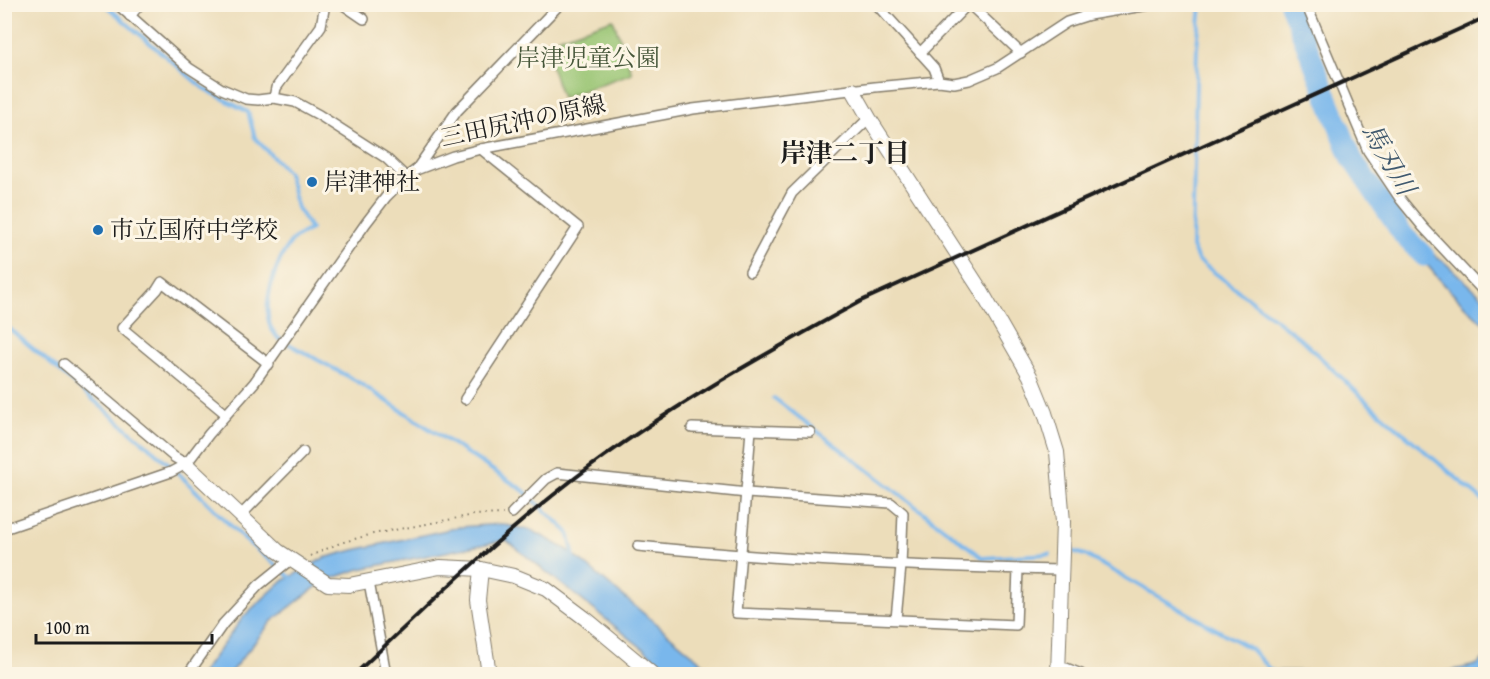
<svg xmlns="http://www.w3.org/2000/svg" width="1490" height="679" font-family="'Gentium Book Plus','Noto Serif JP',serif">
<rect width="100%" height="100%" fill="#fcf5e5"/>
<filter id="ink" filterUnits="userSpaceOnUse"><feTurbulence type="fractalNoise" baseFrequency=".0167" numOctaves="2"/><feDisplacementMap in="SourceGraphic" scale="12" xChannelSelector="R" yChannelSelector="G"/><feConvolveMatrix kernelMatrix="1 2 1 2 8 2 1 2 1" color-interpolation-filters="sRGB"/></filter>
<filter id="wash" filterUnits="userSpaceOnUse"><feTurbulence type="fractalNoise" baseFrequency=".008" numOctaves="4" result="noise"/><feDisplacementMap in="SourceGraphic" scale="24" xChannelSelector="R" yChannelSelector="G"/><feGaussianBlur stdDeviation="1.35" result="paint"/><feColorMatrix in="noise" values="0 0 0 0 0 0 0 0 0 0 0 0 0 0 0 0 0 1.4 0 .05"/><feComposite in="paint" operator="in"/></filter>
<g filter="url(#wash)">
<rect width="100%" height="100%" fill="#ecddba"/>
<path fill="#98c472" stroke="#5a7047" stroke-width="1.5" d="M613,19L632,73L562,98L543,43Z"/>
<g fill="#79b7ec" stroke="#4a6a84" stroke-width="1.5">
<path d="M1404,236L1442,260L1485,299V324C1454,298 1429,269 1404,236Z"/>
<path d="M501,524L533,531L568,550L716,674H675L506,540L360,569L324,581L272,621L229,674H201L244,616L281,582L324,558L354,550L460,527Z"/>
<path d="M1485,658L1484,674H1301L1271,671L1441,673L1476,665Z"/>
</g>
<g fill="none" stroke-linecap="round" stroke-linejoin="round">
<g stroke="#79b7ec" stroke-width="4">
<path d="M104,4L203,88L248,112L255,138L288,173L297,208L311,229C305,232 296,236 292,241C276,260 262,302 270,326C272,330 275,334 278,338L358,382L523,490L568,532L574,557"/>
<path d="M1201,4L1197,47L1192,247L1198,260L1300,338L1368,403L1486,503"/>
<path d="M4,324L169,464L245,540L294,580"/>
<path d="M774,398L983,558L1050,554"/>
<path d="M1075,552L1085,555L1251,649L1271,671H1273"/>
</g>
<path stroke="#79b7ec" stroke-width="21" d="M1290,4L1352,159L1404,236L1424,256"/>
</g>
</g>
<g filter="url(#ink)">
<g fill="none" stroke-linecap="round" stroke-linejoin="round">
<defs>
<g id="street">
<path d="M117,4L189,68L222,89L246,99L258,100L274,98L295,102L319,115L386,158L406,177"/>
<path d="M342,4L364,19"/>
<path d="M876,4L934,68L939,81"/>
<path d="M969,4L1021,53"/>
<path d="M1079,4L1089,15"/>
<path d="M1306,4L1368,151L1401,200L1423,227L1486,294"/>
<path d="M130,16L140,4"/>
<path d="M920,53L968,4"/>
<path d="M274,98L276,88L321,26L325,4"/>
<path d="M416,170L457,111L560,4"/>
<path d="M750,272L792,193L869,118"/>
<path d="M64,364L174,457L186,464"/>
<path d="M465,399L578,227L481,149"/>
<path d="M226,414L122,328L157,290L162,282L269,364"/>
<path d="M692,428L810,432"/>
<path d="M751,430L736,613L1016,625L1018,569"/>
<path d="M512,513L546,479L557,473L747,493L891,503L903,513L901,566L896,619"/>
<path d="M240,516L303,452"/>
<path d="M4,529L171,472L186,464L209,434L254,383L366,223L386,197L406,177L416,170L453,156L481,149L693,109L875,87L939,81L954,83L969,80L997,68L1067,22L1089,15L1155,4"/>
<path d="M638,546C779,560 920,567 1062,570"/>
<path d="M369,582L386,674"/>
<path d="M1058,668H1066L1081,674"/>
<path d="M188,674L223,624L259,585L290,560"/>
</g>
<g id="secondary">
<path d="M853,90L869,118L980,289L1030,376L1045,413L1057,452L1063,522L1058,674"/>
<path d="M186,464L278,551L328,584L349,585L440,567L481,569L514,576L546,589L586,619L652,674"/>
<path d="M481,569L478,600L489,674"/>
</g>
</defs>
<use href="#street" stroke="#847c6b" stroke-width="12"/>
<use href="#secondary" stroke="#847c6b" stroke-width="16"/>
<path stroke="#847c6b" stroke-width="2" stroke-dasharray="1.5 4.5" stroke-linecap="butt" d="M310,556L340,543L373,534L474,515L503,514"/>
<use href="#street" stroke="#fff" stroke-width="9"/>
<use href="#secondary" stroke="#fff" stroke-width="14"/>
<path stroke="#1c1c1c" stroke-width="4" d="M355,674C426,607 497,538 575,478C664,410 763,355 861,301L1486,17"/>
</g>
</g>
<g fill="#1f6fb2" stroke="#fcf5e5" stroke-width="2">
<circle cx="312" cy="182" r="6"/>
<circle cx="98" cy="230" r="6"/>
</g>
<g text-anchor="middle" stroke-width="6" stroke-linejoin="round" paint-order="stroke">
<g font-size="24" fill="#47573a" stroke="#fcf5e5">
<text x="588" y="66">岸津児童公園</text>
</g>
<g font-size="24" fill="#1c1c1c" stroke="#fcf5e5">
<text transform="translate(523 121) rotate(-12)" y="8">三田尻沖の原線</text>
</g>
<g font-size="24" fill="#1c1c1c" stroke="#fcf5e5" text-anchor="start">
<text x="324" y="190">岸津神社</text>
<text x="110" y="238">市立国府中学校</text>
</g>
<g font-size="26" font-weight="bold" fill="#1c1c1c" stroke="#fcf5e5">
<text x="845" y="162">岸津二丁目</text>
</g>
<g font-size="26" font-style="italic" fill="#415a6f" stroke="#fcf5e5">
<text transform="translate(1389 159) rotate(60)" y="9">馬刃川</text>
</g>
</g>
<rect width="1490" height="679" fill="none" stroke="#fcf5e5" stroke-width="24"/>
<path d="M36 634v9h176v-9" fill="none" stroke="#1c1c1c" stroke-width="3"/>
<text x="45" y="634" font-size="18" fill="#1c1c1c" stroke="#fcf5e5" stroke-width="4.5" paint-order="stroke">100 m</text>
</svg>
